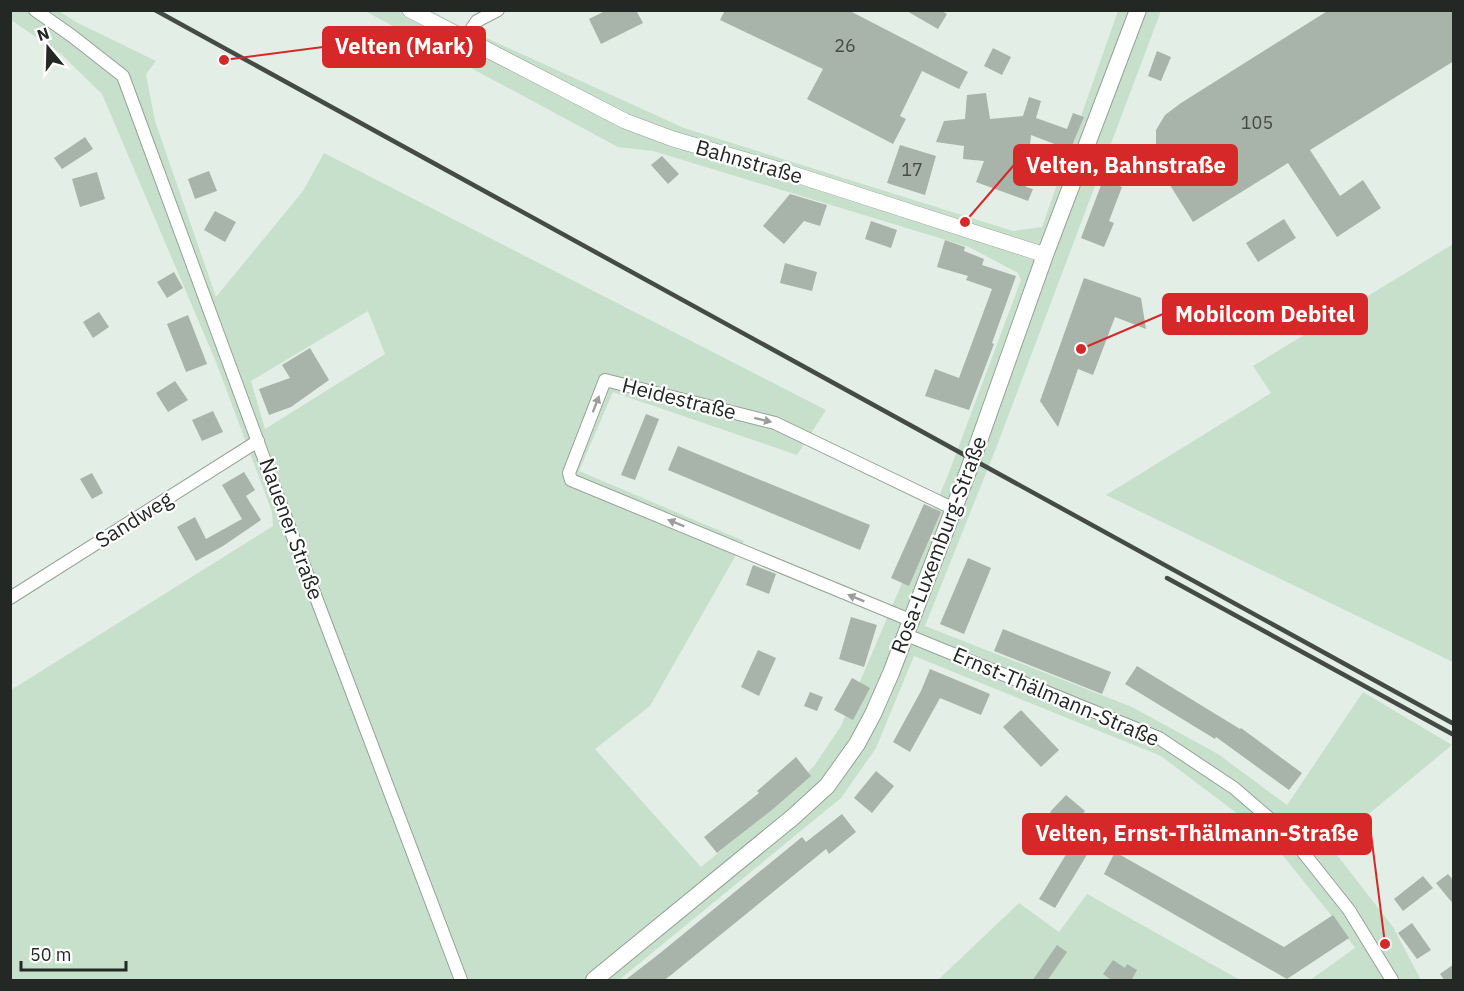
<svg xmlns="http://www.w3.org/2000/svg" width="1464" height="991" font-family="'IBM Plex Sans',sans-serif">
<rect width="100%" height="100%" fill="#e3efe6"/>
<g fill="#c6e0cc" fill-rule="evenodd">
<path d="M10,11H59L76,22L156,61L146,74L155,121L216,297L303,191L324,153L826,410L797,455L613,392L579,471L744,541L650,706L595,749L701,867L770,810L814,766L841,726L948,475L1021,280L1018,273L969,247L653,151L618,147L365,11H432L456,24L684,128L1013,231L1042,227L1118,11H1161L998,443L925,626L1132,707L1218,754L1287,805L1363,692L1452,745L1330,846L1393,927L1421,980H1310L1355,948L1331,915L1267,836L1161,756L914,656L876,748L841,798L619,980H11V690L273,526L272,512L216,362L102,94L61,54L11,20ZM368,311L385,354L265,429L251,381Z"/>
<path d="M1453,244V662L1106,495L1271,393L1253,366Z"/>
<path d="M1087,894L1240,980H938L1019,903L1059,932Z"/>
</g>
<g fill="#a8b3aa">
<path d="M607,10H636L643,23L601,44L589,19Z"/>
<path d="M725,10H848L968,72L959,89L922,71L900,116L906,119L893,144L807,99L823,69L720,20Z"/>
<path d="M905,10H940L947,14L938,29Z"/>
<path d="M1329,10H1454V61L1310,150L1340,196L1363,180L1381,208L1337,237L1288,163L1193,222L1160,169L1156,150V130L1165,115L1181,103Z"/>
<path d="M993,48L1011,57L1002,75L984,66Z"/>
<path d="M1157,51L1171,57L1161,81L1148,76Z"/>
<path d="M986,93L990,119L1023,116L1029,97L1041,101L1036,118L1067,129L1073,113L1084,117L1070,150L1031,135L1026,187L1033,189L1028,201L976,182L984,161L963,159L964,146L936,142L944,121L965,119L967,95Z"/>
<path d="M85,137L93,149L62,169L54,158Z"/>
<path d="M900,145L936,156L925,195L887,183Z"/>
<path d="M662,156L679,174L668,184L651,165Z"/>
<path d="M209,171L217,191L195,199L188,179Z"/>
<path d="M97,172L105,199L80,207L72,179Z"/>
<path d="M1103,180L1122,187L1109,221L1114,223L1104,247L1081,238Z"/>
<path d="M790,194L827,205L820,226L804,221L784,244L763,226Z"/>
<path d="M215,211L236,222L225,242L204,230Z"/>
<path d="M1284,219L1296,238L1258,262L1246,243Z"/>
<path d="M871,221L897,230L891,248L865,239Z"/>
<path d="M945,240L965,247L964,251L984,259L982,265L1016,276L992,343L994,344L969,410L925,396L935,369L959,378L992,289L966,280L968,276L937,267Z"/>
<path d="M785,263L817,272L812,291L780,283Z"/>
<path d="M174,272L183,288L167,298L157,282Z"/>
<path d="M1084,278L1141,298L1146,329L1115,317L1093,375L1078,369L1058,427L1040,401Z"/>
<path d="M99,312L109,327L93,338L83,322Z"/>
<path d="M188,315L207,364L186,372L167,324Z"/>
<path d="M310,348L329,380L291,407L269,415L259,389L290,378L282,365Z"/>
<path d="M175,381L188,400L168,412L156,393Z"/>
<path d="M213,411L223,432L202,441L192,420Z"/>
<path d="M646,414L659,419L635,480L621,475Z"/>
<path d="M678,446L870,525L860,550L668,470Z"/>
<path d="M244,472L255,490L246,496L261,520L223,546L196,561L177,527L195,517L206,539L242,519L222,485Z"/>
<path d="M92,473L103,493L92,499L80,479Z"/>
<path d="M924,504L941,512L909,586L891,578Z"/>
<path d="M968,558L991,568L964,634L940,624Z"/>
<path d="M753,565L776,574L769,594L746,585Z"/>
<path d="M851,617L877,625L864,667L839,659Z"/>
<path d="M1003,629L1111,672L1102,694L994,651Z"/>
<path d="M758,650L776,658L759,696L741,687Z"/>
<path d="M1137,666L1240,729L1241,728L1302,773L1289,790L1216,737L1215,739L1125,684Z"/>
<path d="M930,669L990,694L981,715L940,698L910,752L893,742L921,691Z"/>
<path d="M852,678L870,688L853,720L834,710Z"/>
<path d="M810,692L823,697L817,711L804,706Z"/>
<path d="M1021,710L1059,750L1041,767L1003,727Z"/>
<path d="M796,757L811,776L773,809L717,853L704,837L759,793L757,791Z"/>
<path d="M876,771L894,786L872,813L854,798Z"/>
<path d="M1066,795L1085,811L1070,829L1050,812Z"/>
<path d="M842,814L856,832L829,854L826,849L671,975L663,981H624L659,954L802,837L806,842Z"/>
<path d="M1073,843L1088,853L1055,908L1039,899Z"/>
<path d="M1115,852L1284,947L1333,915L1349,938L1287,979L1104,874Z"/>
<path d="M1448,874L1454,881V905L1436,883Z"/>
<path d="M1423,876L1433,888L1403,911L1394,899Z"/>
<path d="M1412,923L1431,950L1417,959L1398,933Z"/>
<path d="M1057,945L1067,952L1047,981H1032Z"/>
<path d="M1113,960L1125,968L1127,964L1137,970L1131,981H1113L1103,974Z"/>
<path d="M1454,964V981H1445L1440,974Z"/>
</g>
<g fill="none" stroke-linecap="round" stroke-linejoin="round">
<defs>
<g id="minor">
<path d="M35,10L72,36L123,76L287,521L461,980"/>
<path d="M464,40L477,21L498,10"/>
<path d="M10,598L258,441"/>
<path d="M910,620L571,480L569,473L605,380L775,423L954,509"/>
<path d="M904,634L1159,738L1234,788L1291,837L1349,910L1392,980"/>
</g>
<path id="tertiary" d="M410,10L625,121L673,139L784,171L1045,255"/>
<path id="secondary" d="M594,980L793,817L827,786L857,744L873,714L891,673L969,469L1045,255L1138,10"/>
</defs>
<use href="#minor" stroke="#96a198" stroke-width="14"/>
<use href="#tertiary" stroke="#96a198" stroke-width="16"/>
<use href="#secondary" stroke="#96a198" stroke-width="18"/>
<use href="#minor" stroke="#fff" stroke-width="12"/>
<use href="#tertiary" stroke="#fff" stroke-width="15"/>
<use href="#secondary" stroke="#fff" stroke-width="16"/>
<g stroke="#444a45" stroke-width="4.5">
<path d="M155,10L1454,724"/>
<path d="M1167,578L1454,735"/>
</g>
</g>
<defs><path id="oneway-solid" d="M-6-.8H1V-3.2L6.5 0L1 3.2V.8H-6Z" transform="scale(1.5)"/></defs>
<g fill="#9c9e9c">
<use href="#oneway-solid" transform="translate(596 404) rotate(-69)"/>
<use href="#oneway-solid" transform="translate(763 420) rotate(14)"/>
<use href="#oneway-solid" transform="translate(676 523) rotate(-158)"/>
<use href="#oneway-solid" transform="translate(856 598) rotate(-158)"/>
</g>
<g text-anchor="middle" stroke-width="4.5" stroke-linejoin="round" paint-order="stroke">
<g font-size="18" fill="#444b46">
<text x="845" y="52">26</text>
<text x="1257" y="129">105</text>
<text x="912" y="176">17</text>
</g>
<g font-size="21" fill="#232824" stroke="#fff">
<text transform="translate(749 162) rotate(16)" y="7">Bahnstraße</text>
<text transform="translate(679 399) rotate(14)" y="7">Heidestraße</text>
<text transform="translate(134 520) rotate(-32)" y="7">Sandweg</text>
<text transform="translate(291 529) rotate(70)" y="7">Nauener Straße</text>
<text transform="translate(939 545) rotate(-69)" y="7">Rosa-Luxemburg-Straße</text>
<text transform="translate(1056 697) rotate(23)" y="7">Ernst-Thälmann-Straße</text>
</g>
</g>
<path fill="none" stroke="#d62828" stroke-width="2" d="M224 60L323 47M965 222L1014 165M1081 349L1163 314M1385 944L1371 834"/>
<g fill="#d62828" stroke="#fff" stroke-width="2">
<circle cx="224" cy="60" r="6"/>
<circle cx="965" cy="222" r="6"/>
<circle cx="1081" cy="349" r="6"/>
<circle cx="1385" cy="944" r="6"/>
</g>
<g fill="#d62828" stroke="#d62828" stroke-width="2">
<rect x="323" y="27" width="162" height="40" rx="6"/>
<rect x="1014" y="145" width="223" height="40" rx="6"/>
<rect x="1163" y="294" width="204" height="40" rx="6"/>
<rect x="1023" y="814" width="348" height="40" rx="6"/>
</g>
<g font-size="22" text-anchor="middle" font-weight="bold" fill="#fff">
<text x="404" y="54">Velten (Mark)</text>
<text x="1126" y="173">Velten, Bahnstraße</text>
<text x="1265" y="322">Mobilcom Debitel</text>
<text x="1197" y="841">Velten, Ernst-Thälmann-Straße</text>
</g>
<rect width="1464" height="991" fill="none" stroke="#232824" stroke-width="24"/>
<g transform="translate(48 48) rotate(341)" stroke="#ffffff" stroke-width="4.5" paint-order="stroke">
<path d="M0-4.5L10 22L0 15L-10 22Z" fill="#232824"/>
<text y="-9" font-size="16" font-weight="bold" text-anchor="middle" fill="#232824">N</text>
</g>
<path d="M21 961v9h105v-9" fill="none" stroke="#232824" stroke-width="3"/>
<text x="30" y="961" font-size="18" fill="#232824" stroke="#ffffff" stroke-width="4.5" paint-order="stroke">50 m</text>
</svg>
